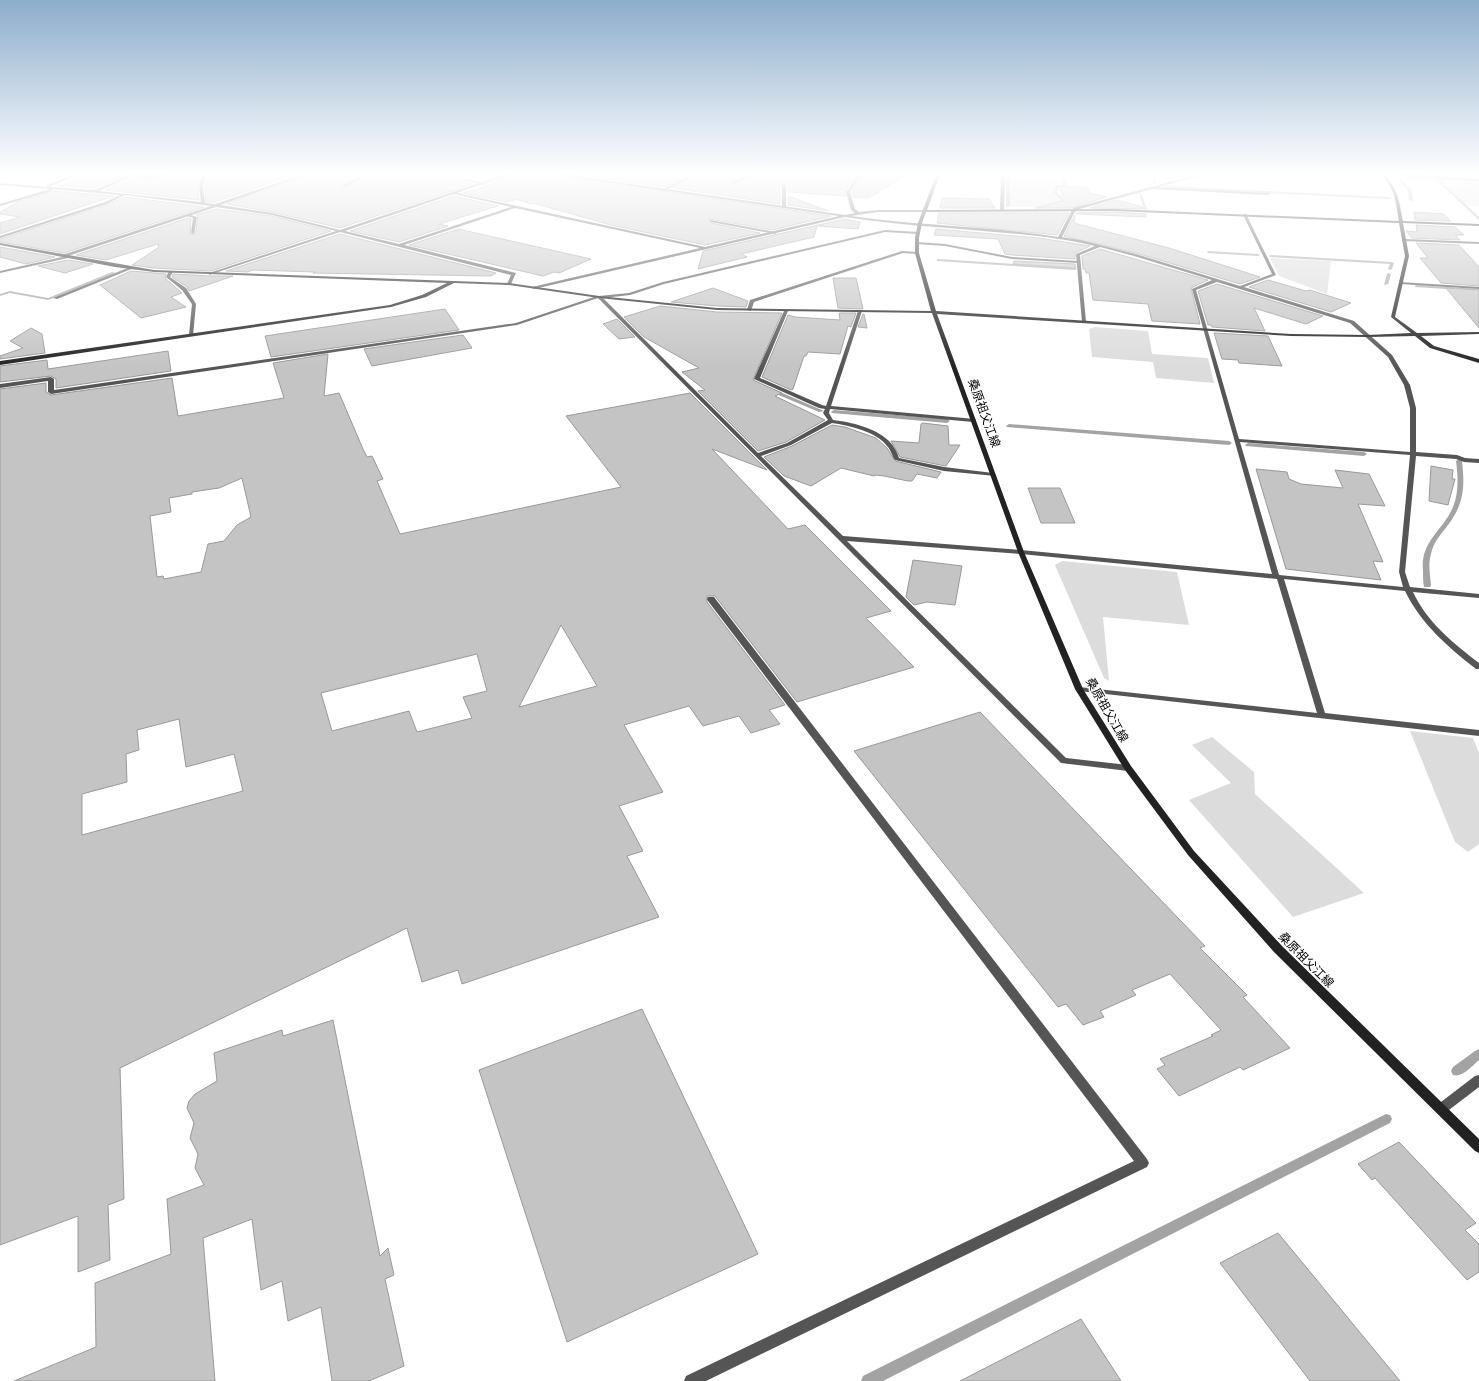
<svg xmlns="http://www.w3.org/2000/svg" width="1479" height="1381" font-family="Quicksand,'Noto Sans JP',sans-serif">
<rect width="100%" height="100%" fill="#fff"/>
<g fill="#dcdcdc">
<path d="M1009,178L1062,180L1063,185H1056L1053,192L1066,207H1010Z"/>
<path d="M1440,180L1479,182V206H1468Z"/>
<path d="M1270,258L1331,261L1327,294L1279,276Z"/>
<path d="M1095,327L1148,331L1152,354L1208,358L1214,383L1156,378L1153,362L1092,357L1089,329Z"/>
<path d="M1062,561L1177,572L1189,625L1103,617L1109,681L1104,678L1055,565Z"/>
<path d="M1410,731L1473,738L1479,753V844L1468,852L1455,842Z"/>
<path d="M1212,737L1254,772L1255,794L1364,893L1293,917L1189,800L1231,783L1192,745Z"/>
</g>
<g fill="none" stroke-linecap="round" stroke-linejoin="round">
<g fill="#a3a3a3" fill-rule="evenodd">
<path d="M1006,175H1010V206L1008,207L1006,206Z"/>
<path d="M1061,175H1065L1067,186L1058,187L1057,192L1069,205L1068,207L1053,192L1056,185H1063Z"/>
<path d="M1151,175H1155L1156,185L1153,184Z"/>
<path d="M1396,176L1479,180V182L1440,180L1479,217V220L1436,180L1400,178L1412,191L1413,200L1411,201L1409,200L1408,191Z"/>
<path d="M1165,186L1389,197L1391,198L1389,199L1164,188Z"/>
<path d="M1139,193L1142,194L1146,207L1143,206Z"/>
<path d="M1208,251L1258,254L1260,255L1258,256L1207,253Z"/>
<path d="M1271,255L1392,262L1394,263L1392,269L1390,270L1388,269L1390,264L1270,257L1269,256Z"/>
<path d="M938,259L1075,268L1077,269L1075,270L937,261V259Z"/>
<path d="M112,272L116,273L48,300L10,293L0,296V294L10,291L48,298Z"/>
<path d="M1389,273L1391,274L1388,284L1384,285L1387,274Z"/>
<path d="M1417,285L1479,289V291L1415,287V286Z"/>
<path d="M769,389H773L824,411L819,412L769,391Z"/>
<path d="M834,410L947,419L950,421L947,423L832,413L831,412Z"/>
<path d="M1009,424L1229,441L1232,443L1229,445L1007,427L1006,426Z"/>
<path d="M1248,443L1364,452L1367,454L1364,456L1246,446L1245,445Z"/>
<path d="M1459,459L1462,461C1465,487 1464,504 1448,525C1441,534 1433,543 1431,554C1428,564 1430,575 1431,585L1430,587H1424C1423,582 1423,576 1423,571C1420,541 1443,531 1453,507C1459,492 1458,476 1456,461Z"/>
<path d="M1479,1049V1060C1472,1066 1462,1078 1453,1075L1451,1071L1453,1067L1475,1051Z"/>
<path d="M1386,1114L1390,1115L1392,1119L1390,1123L883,1381H861L863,1376Z"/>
</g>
</g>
<g fill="#c4c4c4" stroke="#999" fill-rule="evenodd">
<path d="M99,175L121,177L95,188L59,186L85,177L93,178Z"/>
<path d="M175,175H200L198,187L199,200L105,190L129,179H152Z"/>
<path d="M207,175H294L215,202H206L205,187Z"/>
<path d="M306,175H358L340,185V187L344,188L367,175H435L473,184L340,228L272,212L227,204Z"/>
<path d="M510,175H558L831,216L772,230L709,219L711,223L760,233L705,245L611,225L533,203L530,204L517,199L507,202L463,193L486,186Z"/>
<path d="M583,175H743L732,183L736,185L751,175H856L845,191L846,196L788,192V185L785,183L781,184V180L779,193L780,194V204L673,188L691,179V177L687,176L663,187Z"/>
<path d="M862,175H905L869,198L853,197L852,192Z"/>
<path d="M1058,186L1086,187L1090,193L1107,197L1071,208H1035L1065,200Z"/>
<path d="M54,191L114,196L0,234V223L20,217L0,214V212L18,202Z"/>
<path d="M454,196L498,206L439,224L448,226L399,242L350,231Z"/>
<path d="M788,196L829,211L788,205Z"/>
<path d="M125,197L204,207L64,253L0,242V239L107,205Z"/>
<path d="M942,198L989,199L995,208H940Z"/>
<path d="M1117,200L1147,208V209L1090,208Z"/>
<path d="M216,209L272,216L331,231L211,271L154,268L132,265L159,247L158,244L106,260L76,255L188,218L191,219L190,234L195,235L198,217L196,215Z"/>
<path d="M1115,212L1146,214V217L1076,214V213Z"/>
<path d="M1414,212L1443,214L1451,221L1415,220Z"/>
<path d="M939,213H1069L1057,235L937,223Z"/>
<path d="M1075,215L1074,223L1169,248L1260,277L1240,284L1136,253L1064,236Z"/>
<path d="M845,219L860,222L858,229L817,226L814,237L741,254L747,257L698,269L703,251Z"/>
<path d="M1416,225L1455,227L1464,235H1455L1460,240L1412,238L1406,231L1417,232Z"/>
<path d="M458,229L489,236L591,259L559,273L554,272L543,276L409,245Z"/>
<path d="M936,229L1039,238L1090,246L1075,253V259L1012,255L1005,254L998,239L934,235Z"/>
<path d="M340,234L496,273L491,276L313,273L315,272L253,270L247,272L226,271Z"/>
<path d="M1416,243L1459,245L1479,267V286L1441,283L1420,258H1428Z"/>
<path d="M0,247L55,257L26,264L0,257Z"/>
<path d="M1100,249L1208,280L1191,288L1200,324L1152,321L1148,304L1093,300L1089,273H1086L1085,269H1083L1082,256Z"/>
<path d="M68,260L93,264L65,273L38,266Z"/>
<path d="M1014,261L1075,264L1076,268L1013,264Z"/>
<path d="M131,271L166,274L165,278L182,293L171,297L186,307L141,318L100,285Z"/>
<path d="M173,274L209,276H233L189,291L187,287L172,277Z"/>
<path d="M833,278H856L863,309L838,308Z"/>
<path d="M1268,280L1306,291L1310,290L1351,303L1331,312L1249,287Z"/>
<path d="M1217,284L1323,316L1306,324L1254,308L1265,331L1212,327L1211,325H1208L1198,291Z"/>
<path d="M713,288L748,301L746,307L717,306L671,302Z"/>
<path d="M1446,288L1479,290V328Z"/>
<path d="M660,306L717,312L782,313L753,380L782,393L775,396L825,420L786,442L758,451L698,391L705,390L682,372L699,368L644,337L624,317Z"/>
<path d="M445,309L459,330L271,357L265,336Z"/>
<path d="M839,313H856L851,327L848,326L840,354L808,352L806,356H804L793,389L791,390L762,377L788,315L795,317L840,320Z"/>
<path d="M863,314H864L867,328L858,327Z"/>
<path d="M617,319L635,337L619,339L603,324Z"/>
<path d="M31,328L42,334L45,353L0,359V356L23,348L10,341Z"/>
<path d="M1214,333L1268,336L1282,366L1239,363L1238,360L1222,359Z"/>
<path d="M463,335L472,348L372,366L364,349Z"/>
<path d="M168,351L171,371L56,388V379L51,376L0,382V366L47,360L48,369Z"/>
<path d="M328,354L324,396L339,393L363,449L367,457L372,456L383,479L377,481L400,534L621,487L566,416L690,393L767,470L712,449L788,529L805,525L891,611L866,618L914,667L797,702L715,596H707V602L785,705L769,710L780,724L751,733L739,716L703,726L689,706L624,725L663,792L619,806L643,851L627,856L659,917L462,984L458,970L422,982L407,928L120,1068L124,1199L108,1205L110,1260L78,1272V1216L0,1245V389L46,383V392L51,395L172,378L178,416L284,398L273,363ZM242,478L251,517L237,525L224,541L208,544L201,572L164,579L163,576L157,577L150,516L171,512L169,498L192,494V492L219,488ZM561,625L597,686L519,707ZM477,654L487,691L463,697L472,718L417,732L409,711L332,731L321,693ZM179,719L186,767L234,754L243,791L82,835V794L127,782L126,754L139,750L137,730Z"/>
<path d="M923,423L948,426L949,445H960L946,466L900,457L891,441L919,443L921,424Z"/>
<path d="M832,425L845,427L876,438L887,448L895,461L941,472L937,478L917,474L912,481H908L884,476L876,475L874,476L841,468L811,486L784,476L764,457L792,446Z"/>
<path d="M1431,466L1453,470L1452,479H1455L1448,505L1429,501Z"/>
<path d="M1256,469L1287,472L1289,479L1301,484L1343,488L1335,470L1369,474L1385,506L1358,504L1383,562L1373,561L1381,580L1286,569Z"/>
<path d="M1028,488H1060L1075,523H1041Z"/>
<path d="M913,560L962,566L955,605L927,602L914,605L906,597Z"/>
<path d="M980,712L1205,946L1200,948L1247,995L1243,997L1290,1048L1243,1070L1240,1067L1179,1096L1157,1069L1165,1065L1160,1059L1213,1036L1211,1035L1221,1030L1170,974L1132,990L1136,995L1100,1011L1104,1017L1083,1025L1066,1004L1058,1007L854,751Z"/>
<path d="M642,1009L758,1254L567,1342L479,1070Z"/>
<path d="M333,1020L380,1256L388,1248L394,1275L385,1279L404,1366L369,1381H332L321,1307L288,1321L282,1281L261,1290L252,1219L203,1238L215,1381H14L96,1347L95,1283L171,1254L167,1199L204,1185L195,1168L198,1154L190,1138L194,1123L187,1108L189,1101L195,1094L217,1081L214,1053L282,1030L283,1036Z"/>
<path d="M1399,1142L1476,1223L1465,1230L1479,1244V1272L1467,1280L1375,1178L1372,1180L1358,1164Z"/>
<path d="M1278,1233L1400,1381H1310L1220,1263Z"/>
<path d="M1081,1319L1121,1381H960Z"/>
</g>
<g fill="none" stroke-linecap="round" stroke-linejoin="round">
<g fill="#555" fill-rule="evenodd">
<path d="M455,175H461L458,177L487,184L485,185L452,177Z"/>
<path d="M687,177L690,178L664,191L661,190Z"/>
<path d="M784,184L786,185V207L784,208L782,207V185Z"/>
<path d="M1152,187L1268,193L1270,194L1268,195L1153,189Z"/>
<path d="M188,214L197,217L194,234L191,233L193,218L187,216Z"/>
<path d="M710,220L775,232L777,233L775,234L711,222Z"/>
<path d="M917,242L945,244L1012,257L1078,261L1080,262L1078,263L1012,259L945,246L916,244Z"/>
<path d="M130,267L134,268L57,299L53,298Z"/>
<path d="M597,296L601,297L517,325L51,394L48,392V381L0,388V384L51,377L54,379V390L516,323Z"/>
<path d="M708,597H714L1147,1159L1149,1163L1147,1167L706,1381H684L686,1376L1134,1161L708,601L707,599Z"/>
</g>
<g fill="#555" fill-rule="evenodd">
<path d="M73,175H78L49,187L95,190L126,176L120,175H174L152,178L128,177V178L99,191L201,202L199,187L202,175H206L203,187L205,203L215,204L300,175H305L221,205L272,213L340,230L503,175H509L457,193L705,247L839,216L559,175H570L845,215L855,213L851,210L846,192L858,175H861L850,192L855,209L859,212L878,210H925L927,211L925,212H878L851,216C920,226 990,226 1058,237L1073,208L1196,175H1202L1076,210L1062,237L1080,240L1136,254L1240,286L1272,274L1243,215L1246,214L1276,275L1244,287L1354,321L1392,355L1410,385L1416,408V452L1457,455L1465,458L1479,459V463L1464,462L1456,459L1416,456L1405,572L1410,587L1479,594V598L1413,592C1427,622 1453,643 1479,663V669H1476C1448,647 1421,624 1405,591L1284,579L1325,713L1479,730V736L1079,691L1075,689L1079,687L1317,713L1277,579L1021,554L847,541L1066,758L1128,765L1132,768L1128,771L1061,763L597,297L599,296L629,293L663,282L885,230L919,232L918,234L885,232L664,284L630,295L603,298L758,453L787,443L828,420L823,413L825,409L819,408L754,379L784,311L786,310L788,311L760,378L822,405L826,406L858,311L860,310L862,311L831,406L975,419L976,420L973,422L830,409L829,413L833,420C851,422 876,428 889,441C894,446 897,452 899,458L944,467L993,473L996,475L995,476L944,471L895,460C892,456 891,450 887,446C877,432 848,425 832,423L791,445L761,456L843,536L1021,550L1272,574L1192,289L1212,280L1134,256L1100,247L1080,255L1086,322L1084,323L1082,322L1076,254L1095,246C1058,237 1020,234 983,231C937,227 891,224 845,217L534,289L532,288V287L700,248L515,208L404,245L516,273L511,284L509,285L507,284L511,275L340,232L209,275V273L336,231L272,215L216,207L68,256V258L0,273V271L62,257V255L211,206L125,195L107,204L0,238V236L105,202L120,195L52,189V191L0,206V204L50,189L0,185V183L47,187V185ZM454,194L511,207L399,244L345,231ZM1217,282L1350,323L1388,357L1404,385L1410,408V452L1239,439L1196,290ZM1240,442L1410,455L1399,572L1403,587L1279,575Z"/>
<path d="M362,175H366L344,187L341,186Z"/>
<path d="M746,175H750L736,184L733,183Z"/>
<path d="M1001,175H1005L1004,210L1002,211L1000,210Z"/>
<path d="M1392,175H1418L1479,179V181Z"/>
<path d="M1405,239L1479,242V244L1404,241Z"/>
<path d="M902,251L917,252L919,253L917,254L903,253L754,302L751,311L747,310L750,300Z"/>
<path d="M169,271L173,272L170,277L186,288L196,304L193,336L189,335L192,304L182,290L166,277Z"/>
<path d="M1399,282L1479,287V289L1401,284H1399Z"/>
<path d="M1479,1075V1087L1445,1113L1441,1114L1437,1113L1435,1109L1437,1105L1475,1076Z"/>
</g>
<path fill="#222" fill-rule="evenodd" d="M936,175H940L927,210L1115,209L1399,221C1395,200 1396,192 1382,175H1385C1399,191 1399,201 1403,221L1479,224V226L1403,223L1409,256L1395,317L1417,333L1479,332V334L1421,336L1434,346L1479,359V363L1430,348L1415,336L1368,337L1291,336L937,314L1024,552L1083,689L1131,766L1194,851L1282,946L1479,1139V1153L1475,1151L1274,952L1188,855L1125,770L1075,689L1018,552L932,313L717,310L599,298L509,285L454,283L426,297L391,307L0,365V361L390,305L422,295L447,283L154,272L115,267L0,245V243L154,270L509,283L599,296L717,308L931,311L915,253V238L918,223ZM1115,211L1399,223L1405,256L1391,317L1411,333L1368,335L1291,334L936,311L919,253V238L922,223L926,212Z"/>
</g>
<linearGradient id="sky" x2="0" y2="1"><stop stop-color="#8cadcc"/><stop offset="0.47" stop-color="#fff"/><stop offset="1" stop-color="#fff" stop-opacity="0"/></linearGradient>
<rect width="1479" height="369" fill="url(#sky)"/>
<g text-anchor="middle" stroke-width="3" stroke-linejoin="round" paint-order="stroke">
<g font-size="12" fill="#000" stroke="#fff">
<text transform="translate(984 413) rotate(70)" y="4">桑原祖父江線</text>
<text transform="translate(1107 710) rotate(60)" y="4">桑原祖父江線</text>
<text transform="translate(1306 960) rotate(45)" y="4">桑原祖父江線</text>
</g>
</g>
</svg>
